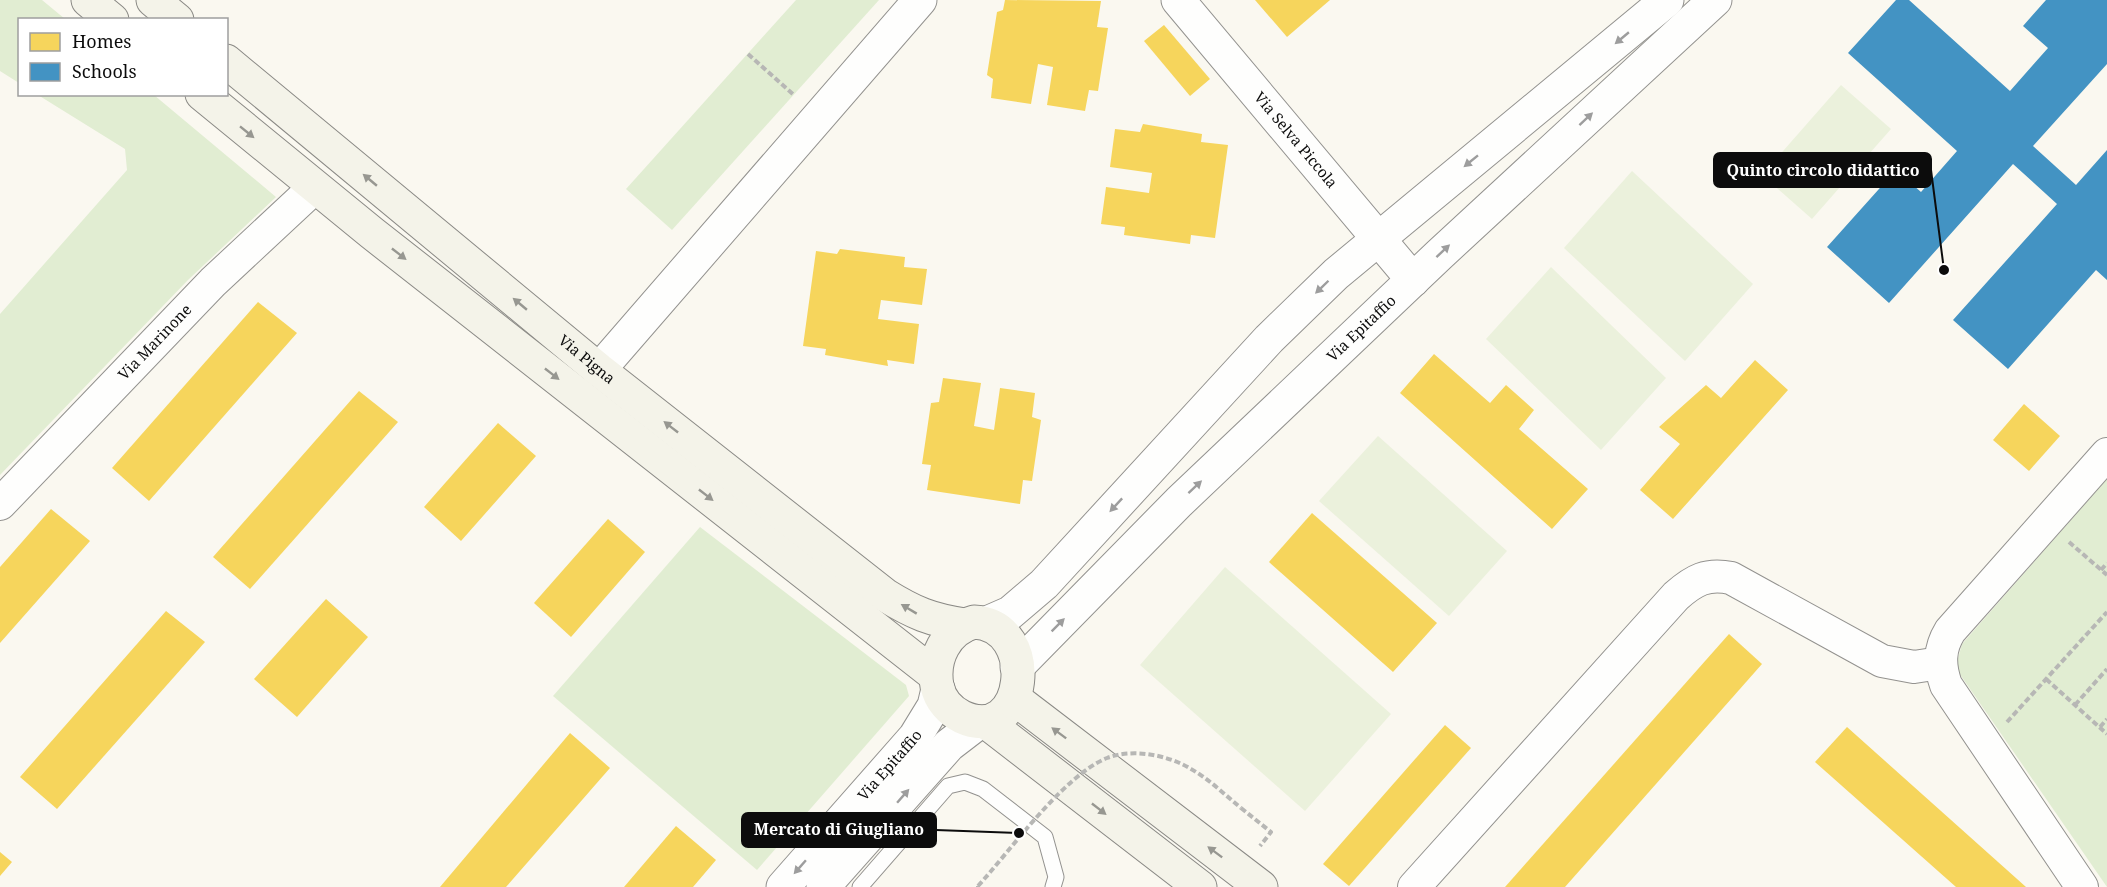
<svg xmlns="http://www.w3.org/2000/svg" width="2107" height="887" font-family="'Noto Serif',serif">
<rect width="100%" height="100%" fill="#faf8f0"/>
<g fill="#e1edd2">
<path d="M0,0H42L65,19L20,20L19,83L0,71Z"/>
<path d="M796,0H879L672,230L626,189Z"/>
<path d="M38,95H154L276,197L188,280L0,475V314L127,170L125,149Z"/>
<path d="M2107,479V887L1959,673L1957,662L1962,644Z"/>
<path d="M700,527L906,685L909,696L757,870L553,696Z"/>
</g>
<g fill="#ebf1dc">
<path d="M1841,85L1891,129L1812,219L1762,175Z"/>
<path d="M1632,171L1753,284L1685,361L1564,248Z"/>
<path d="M1551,267L1666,378L1601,450L1486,339Z"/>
<path d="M1378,436L1507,551L1449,616L1319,501Z"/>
<path d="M1225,567L1391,714L1305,811L1140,665Z"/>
</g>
<g fill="#f6d55c">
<path d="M1005,0L1101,1L1097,27L1108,28L1098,91L1089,90L1085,111L1047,105L1053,67L1038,64L1031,104L991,98L993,79L987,75L997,12L1003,10Z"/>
<path d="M1255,0H1330L1287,37Z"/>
<path d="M1164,25L1210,79L1190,96L1144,41Z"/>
<path d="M1143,124L1202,134L1201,142L1228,145L1215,238L1191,235L1190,244L1124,235L1125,227L1101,224L1106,187L1149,193L1152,173L1110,167L1115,129L1140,132Z"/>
<path d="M840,249L905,257L904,267L927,269L922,305L881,300L878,319L919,324L914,364L887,360L888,366L825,355L826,349L803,346L816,251L837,254Z"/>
<path d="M258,302L297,333L149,501L112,468Z"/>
<path d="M1434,354L1490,403L1506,385L1534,410L1519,429L1588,489L1552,529L1400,393Z"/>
<path d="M1755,360L1788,390L1673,519L1640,490L1680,444L1659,427L1706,385L1721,398Z"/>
<path d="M943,378L981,383L974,426L994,430L1000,388L1035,393L1032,417L1041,420L1032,481L1023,480L1020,504L927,490L931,465L922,464L931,403L939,402Z"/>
<path d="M359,391L398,422L250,589L213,557Z"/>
<path d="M2024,404L2060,436L2029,471L1993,440Z"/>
<path d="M498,423L536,456L461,541L424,507Z"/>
<path d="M51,509L90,541L0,643V567Z"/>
<path d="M1312,513L1437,623L1393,672L1269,562Z"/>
<path d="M608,519L645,552L571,637L534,603Z"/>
<path d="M326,599L368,637L297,717L254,679Z"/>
<path d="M166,611L205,642L57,809L20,777Z"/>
<path d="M1729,634L1762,664L1565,887H1505Z"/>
<path d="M1445,725L1471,748L1349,886L1323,864Z"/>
<path d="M1847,727L2026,887H1956L1815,762Z"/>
<path d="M570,733L610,768L506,887H440Z"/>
<path d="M676,826L716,860L693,887H624Z"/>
<path d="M0,852L12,862L0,876Z"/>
</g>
<path fill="#4393c3" d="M1896,0H1909L2010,91L2048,48L2023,26L2046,0H2107V64L2033,146L2076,185L2107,150V280L2096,270L2008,369L1953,320L2057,204L2013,164L1889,303L1827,247L1896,170L1921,192L1957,151L1848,53Z"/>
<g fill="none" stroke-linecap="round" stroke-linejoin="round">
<defs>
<path id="service" d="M860,887L948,786L965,782L983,789L1045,837L1056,877L1053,887"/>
<g id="minor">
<path id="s1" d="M0,504L213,282L315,187"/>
<path d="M1414,887L1676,596C1694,580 1707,573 1731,578L1882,661L1914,667L1940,663"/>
<path d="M2082,887L1946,685C1939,665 1939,649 1950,631L2107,454"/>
</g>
<g id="tertiary">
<path id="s2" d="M1178,0L1413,280"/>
<path d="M599,370L920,0"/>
<path d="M987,623L1010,613L1044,584L1269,339L1336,274L1667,0"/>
<path id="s3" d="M1017,667L1179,502L1439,255L1715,0"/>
<path id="s4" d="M783,887L915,737L934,706L938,689"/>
<path d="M823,887L949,745L979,722"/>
</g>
<g id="secondary">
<path d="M88,0L112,20"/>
<path d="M153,0L177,20"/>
<path id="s5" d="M226,61L599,370L885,595C914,613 931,620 965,625"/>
<path d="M202,94L372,233L935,675"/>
<path d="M974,622C1041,625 1027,747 962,717C950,711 940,700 937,686C932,658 946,630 974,622Z"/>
<path d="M1015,699L1261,887"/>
<path d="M986,722L1200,887"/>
</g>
</defs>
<use href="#service" stroke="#93928f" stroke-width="17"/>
<use href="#minor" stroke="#93928f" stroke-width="34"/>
<use href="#tertiary" stroke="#93928f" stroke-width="35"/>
<use href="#secondary" stroke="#8a8985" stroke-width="35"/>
<g stroke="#b7b7b5" stroke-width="4" stroke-dasharray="6 3" stroke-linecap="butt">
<path d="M748,54L794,95"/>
<path d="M2069,542L2107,575"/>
<path d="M2101,570L2107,563"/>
<path d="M2046,679L2107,734"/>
<path d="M2075,705L2107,669"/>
<path d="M2007,722L2107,612"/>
<path d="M2100,727L2107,719"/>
<path d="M1241,808L1271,832L1260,846"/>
<path d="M978,887V886"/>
</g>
<use href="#service" stroke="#fefefd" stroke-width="15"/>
<use href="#minor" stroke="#fefefd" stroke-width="32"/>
<use href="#tertiary" stroke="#fefefd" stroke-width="33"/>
<use href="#secondary" stroke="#f4f3e9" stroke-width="33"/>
<path stroke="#b7b7b5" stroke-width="4" stroke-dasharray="6 3" stroke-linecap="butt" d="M978,886C1011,850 1063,776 1107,758C1133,748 1168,755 1191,769C1209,779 1225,795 1241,808"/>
</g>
<defs><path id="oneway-solid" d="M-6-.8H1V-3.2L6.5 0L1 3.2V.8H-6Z" transform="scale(1.5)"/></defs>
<g fill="#9d9d9d">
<use href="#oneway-solid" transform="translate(1622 38) rotate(140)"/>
<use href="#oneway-solid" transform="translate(1586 119) rotate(-43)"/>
<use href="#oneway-solid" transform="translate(1471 161) rotate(141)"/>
<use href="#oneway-solid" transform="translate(1443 251) rotate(-43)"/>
<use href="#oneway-solid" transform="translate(1322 287) rotate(136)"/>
<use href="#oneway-solid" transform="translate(1195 487) rotate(-43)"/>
<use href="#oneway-solid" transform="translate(1116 505) rotate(133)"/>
<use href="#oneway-solid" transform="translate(1058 625) rotate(-45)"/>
<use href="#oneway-solid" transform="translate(903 796) rotate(-49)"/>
<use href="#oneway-solid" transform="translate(800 867) rotate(131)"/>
</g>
<g fill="#979791">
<use href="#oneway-solid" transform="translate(247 132) rotate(39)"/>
<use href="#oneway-solid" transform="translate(370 180) rotate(-140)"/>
<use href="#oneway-solid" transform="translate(399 254) rotate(38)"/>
<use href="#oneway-solid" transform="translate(520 304) rotate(-140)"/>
<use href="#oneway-solid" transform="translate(552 374) rotate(38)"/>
<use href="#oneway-solid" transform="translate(671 427) rotate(-142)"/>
<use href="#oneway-solid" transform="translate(706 495) rotate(38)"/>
<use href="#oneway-solid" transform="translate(909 609) rotate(-149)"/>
<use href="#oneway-solid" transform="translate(1059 733) rotate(-143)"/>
<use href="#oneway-solid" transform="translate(1099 809) rotate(38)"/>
<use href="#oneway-solid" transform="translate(1215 852) rotate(-143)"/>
</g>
<g text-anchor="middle" stroke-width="6" stroke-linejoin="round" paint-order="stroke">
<g font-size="15" fill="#0c0c0c" stroke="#fff">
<text dy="5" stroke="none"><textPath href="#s2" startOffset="183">Via Selva Piccola</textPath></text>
<text dy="5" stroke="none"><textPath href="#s3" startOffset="483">Via Epitaffio</textPath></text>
<text dy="5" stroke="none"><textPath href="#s1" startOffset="224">Via Marinone</textPath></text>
<text dy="5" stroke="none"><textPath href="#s5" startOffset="468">Via Pigna</textPath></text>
<text dy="5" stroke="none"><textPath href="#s4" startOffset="162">Via Epitaffio</textPath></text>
</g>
</g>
<path fill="none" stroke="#0c0c0c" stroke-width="2" d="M1944 270L1931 170M1019 833L936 830"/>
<g fill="#0c0c0c" stroke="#fff" stroke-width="2">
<circle cx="1944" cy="270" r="6"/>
<circle cx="1019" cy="833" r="6"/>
</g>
<g fill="#0c0c0c" stroke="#0c0c0c" stroke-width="2">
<rect x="1714" y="153" width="217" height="34" rx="6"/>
<rect x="742" y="813" width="194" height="34" rx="6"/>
</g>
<g font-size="16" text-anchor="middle" font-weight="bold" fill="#fff">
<text x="1823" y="176">Quinto circolo didattico</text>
<text x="839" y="835">Mercato di Giugliano</text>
</g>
<rect x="18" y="18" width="210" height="78" fill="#ffffff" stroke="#9e9e9e" stroke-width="1.5"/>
<rect x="30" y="33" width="30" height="18" fill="#f6d55c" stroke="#9e9e9e" stroke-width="1.5"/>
<text x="72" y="48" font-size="18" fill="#0c0c0c">Homes</text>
<rect x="30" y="63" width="30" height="18" fill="#4393c3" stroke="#9e9e9e" stroke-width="1.5"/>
<text x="72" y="78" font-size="18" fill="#0c0c0c">Schools</text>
</svg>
